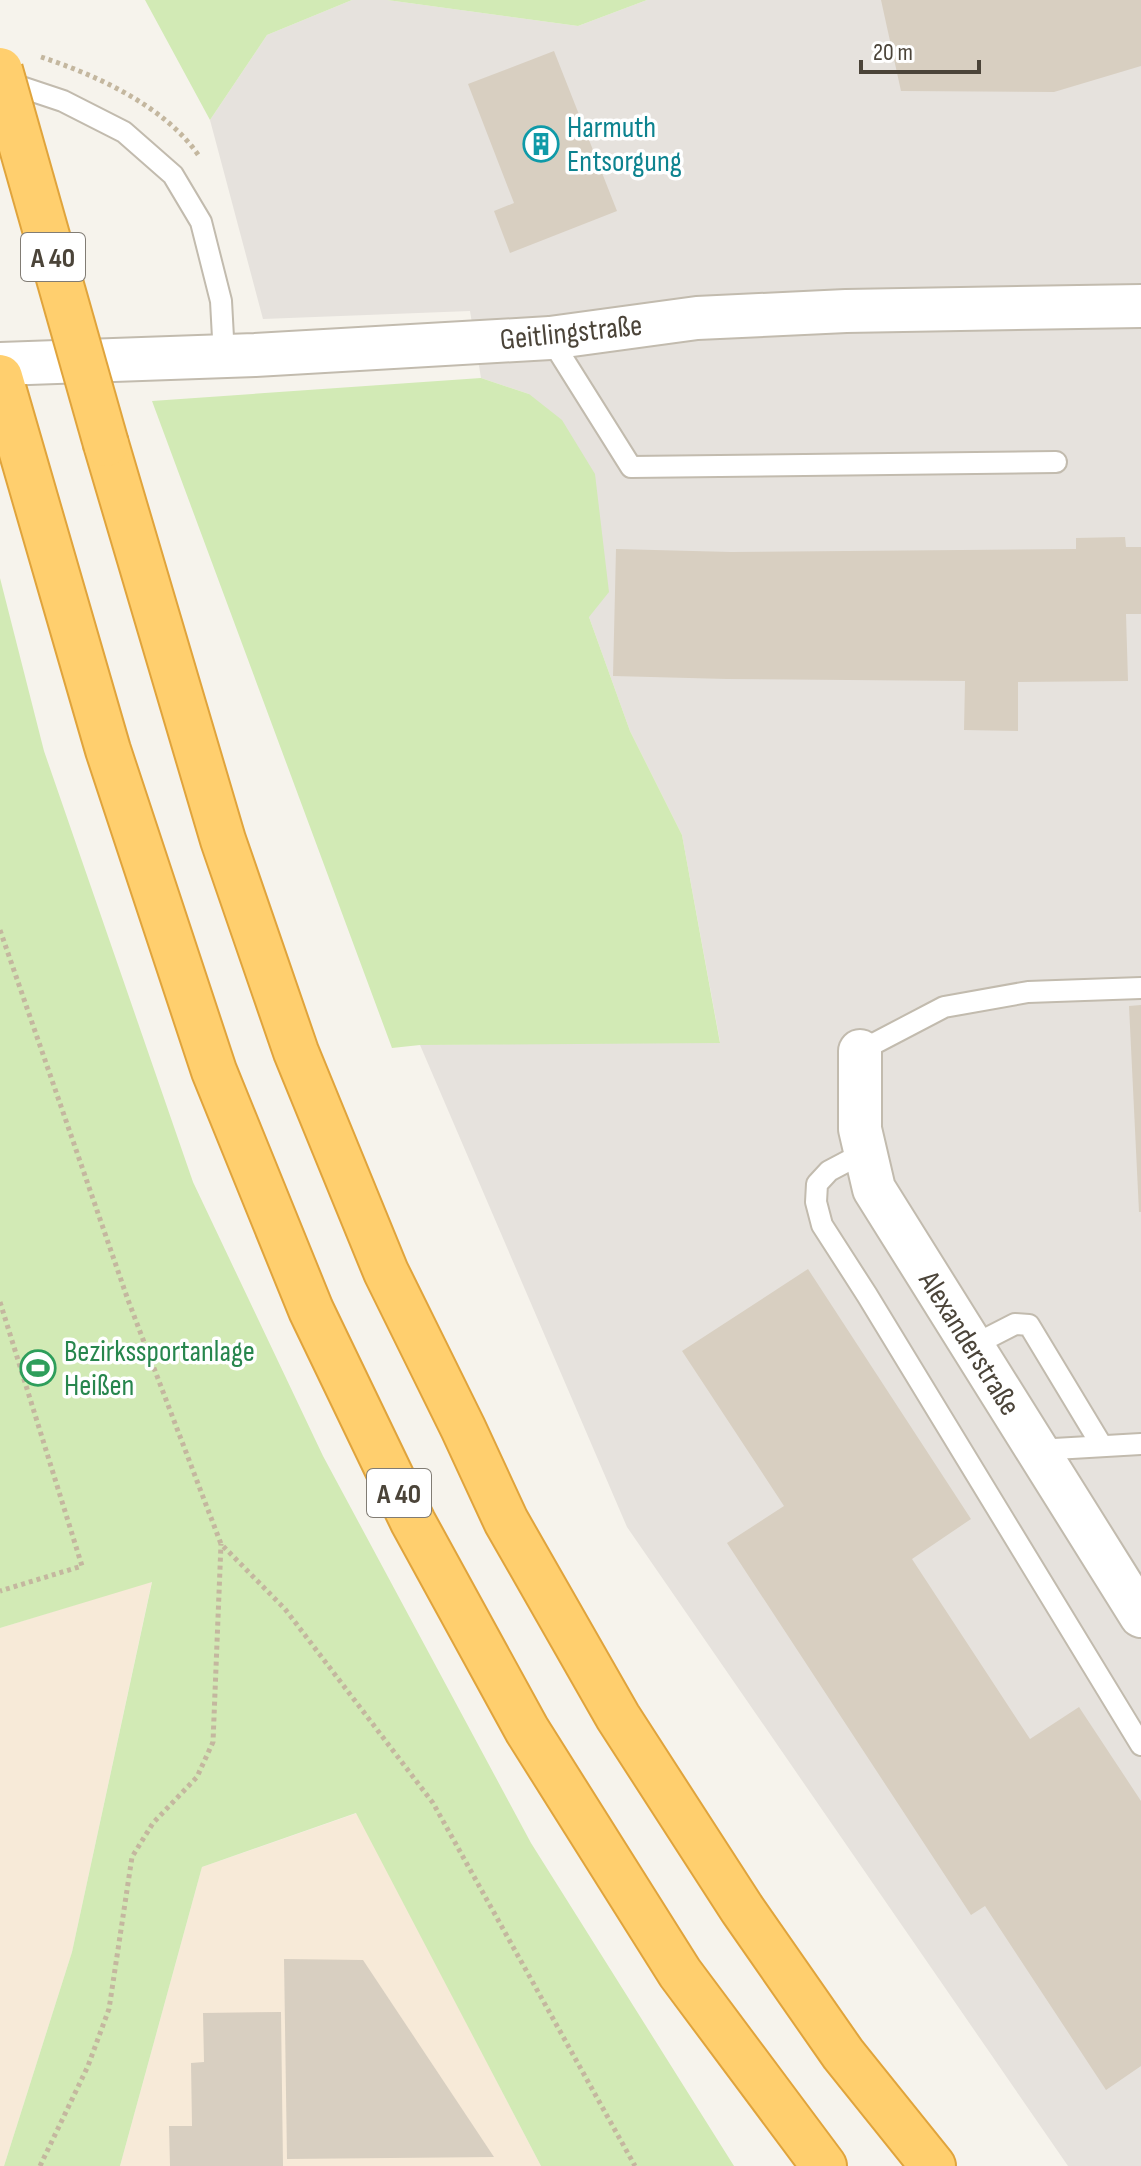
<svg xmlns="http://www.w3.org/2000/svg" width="1141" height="2166" font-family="'Sofia Sans Condensed',sans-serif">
<rect width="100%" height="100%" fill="#f6f3ec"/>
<g fill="#f7ead8">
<path d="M152,1581L72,1952L4,2166H0V1628Z"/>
<path d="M357,1813L541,2166H120L202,1867Z"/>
</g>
<path fill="#e6e2dd" d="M352,0H387L578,26L647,0H1141V2166H1068L627,1527L420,1045L720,1042L682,835L630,731L589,617L529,394L481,378L470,311L263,319L210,120L267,35Z"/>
<g fill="#d2eab5">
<path d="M145,0H352L267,35L210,120Z"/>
<path d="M387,0H647L578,26Z"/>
<path d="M481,378L529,394L562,420L595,474L609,592L589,617L630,731L682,835L720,1043L420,1045L392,1048L152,401Z"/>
<path d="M0,578L44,751L193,1182L323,1456L531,1843L734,2166H541L356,1813L202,1867L120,2166H4L72,1952L152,1582L0,1628Z"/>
</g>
<g fill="#d8cfc1">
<path d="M881,0H1141V66L1054,92L901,91Z"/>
<path d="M554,51L617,211L510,253L494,211L514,203L468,84Z"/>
<path d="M1125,537L1126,547H1141V614H1126L1128,681L1018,682V731L964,730L965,681L727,679L613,676L616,549L731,552L1076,549V538Z"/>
<path d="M1141,1005V1212H1139L1129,1006Z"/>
<path d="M808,1269L971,1519L912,1559L1030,1739L1079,1707L1141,1801V2066L1106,2090L985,1906L971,1915L727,1543L784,1506L682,1351Z"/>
<path d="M284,1959L363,1960L494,2157L287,2159Z"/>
<path d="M281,2012L283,2166H170L169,2126H192L191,2063L204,2062L203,2013Z"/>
</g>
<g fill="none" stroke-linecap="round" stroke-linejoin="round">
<defs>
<g id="lane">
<path d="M3,81L63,101L124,132L173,175L201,222L221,301L224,356"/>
<path d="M550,338L631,467L1056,462"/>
<path d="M860,1051L944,1007L1028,992L1141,988"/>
<path d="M865,1152L829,1171L817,1184L816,1202L822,1225L867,1295L1141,1745"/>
<path d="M972,1346L1015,1324L1029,1325L1102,1446"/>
<path d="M1037,1450L1141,1444"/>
</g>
<g id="street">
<path d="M0,364L255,355L550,338L697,318L846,311L1141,306"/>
<path d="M860,1051V1129L874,1189L1141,1616"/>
</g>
<g id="highway">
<path d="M0,377L108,750L214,1071L311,1310L413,1522L527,1730L680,1973L824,2166"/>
<path d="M106,444L223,840L296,1052L386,1272L463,1428L506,1521L618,1717L742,1909L843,2054L933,2166"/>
</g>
</defs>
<use href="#lane" stroke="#c2bbae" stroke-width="24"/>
<use href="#street" stroke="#c2bbae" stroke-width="46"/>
<use href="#highway" stroke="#e0a43c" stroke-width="48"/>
<g stroke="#c4b79f" stroke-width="5" stroke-dasharray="4 4" stroke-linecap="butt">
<path d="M41,57C96,75 165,106 199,156"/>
<path d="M0,930L128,1300L221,1544L285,1609L433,1803L635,2166"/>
<path d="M0,1302L82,1566L0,1591"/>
<path d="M40,2166L88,2066L109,2009L132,1857L153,1823L197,1777L213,1742L221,1544"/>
</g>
<use href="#lane" stroke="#fff" stroke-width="20"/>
<use href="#street" stroke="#fff" stroke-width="42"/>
<use href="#highway" stroke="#ffcf6e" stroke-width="44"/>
<defs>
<path id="highway-bridge" d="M0,70L106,444"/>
</defs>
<use href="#highway-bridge" stroke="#e0a43c" stroke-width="48" stroke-linecap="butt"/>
<use href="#highway-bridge" stroke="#ffcf6e" stroke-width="44"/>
</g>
<defs>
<symbol id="building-ring" viewBox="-11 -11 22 22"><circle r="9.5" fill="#fff" stroke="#0f9aa8" stroke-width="1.5"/><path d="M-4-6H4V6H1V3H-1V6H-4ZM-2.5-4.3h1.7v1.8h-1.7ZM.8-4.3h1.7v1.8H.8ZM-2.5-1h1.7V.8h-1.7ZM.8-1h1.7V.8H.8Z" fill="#0f9aa8"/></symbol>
<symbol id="stadium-ring" viewBox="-11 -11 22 22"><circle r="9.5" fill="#fff" stroke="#2e9e5b" stroke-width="1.5"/><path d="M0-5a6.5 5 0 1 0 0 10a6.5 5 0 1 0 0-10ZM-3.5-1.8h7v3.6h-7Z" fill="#2e9e5b"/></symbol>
</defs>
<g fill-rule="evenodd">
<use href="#building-ring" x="521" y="124" width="40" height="40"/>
<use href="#stadium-ring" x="18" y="1348" width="40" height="40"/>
</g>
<g text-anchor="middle" stroke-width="7" stroke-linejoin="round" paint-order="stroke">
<g fill="#fff" stroke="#817c74" stroke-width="2">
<rect x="21" y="233" width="64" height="48" rx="6"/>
<rect x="367" y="1469" width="64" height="48" rx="6"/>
</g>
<g font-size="28" font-weight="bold" fill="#4b4439">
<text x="53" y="267">A 40</text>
<text x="399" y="1503">A 40</text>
</g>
<g font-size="30" fill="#0d838f" stroke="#fff" text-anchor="start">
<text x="567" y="137">Harmuth<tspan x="567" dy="34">Entsorgung</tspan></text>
</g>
<g font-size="30" fill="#4b4439" stroke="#fff">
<text transform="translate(571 332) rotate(-6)" y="10">Geitlingstraße</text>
<text transform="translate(970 1343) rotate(58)" y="10">Alexanderstraße</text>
</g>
<g font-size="30" fill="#27864d" stroke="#fff" text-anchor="start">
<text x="64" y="1361">Bezirkssportanlage<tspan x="64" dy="34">Heißen</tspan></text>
</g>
</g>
<path d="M861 60v12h118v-12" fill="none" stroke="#4b4439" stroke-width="4"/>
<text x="873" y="60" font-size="24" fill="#4b4439" stroke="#ffffff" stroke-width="6" paint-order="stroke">20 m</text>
</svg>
